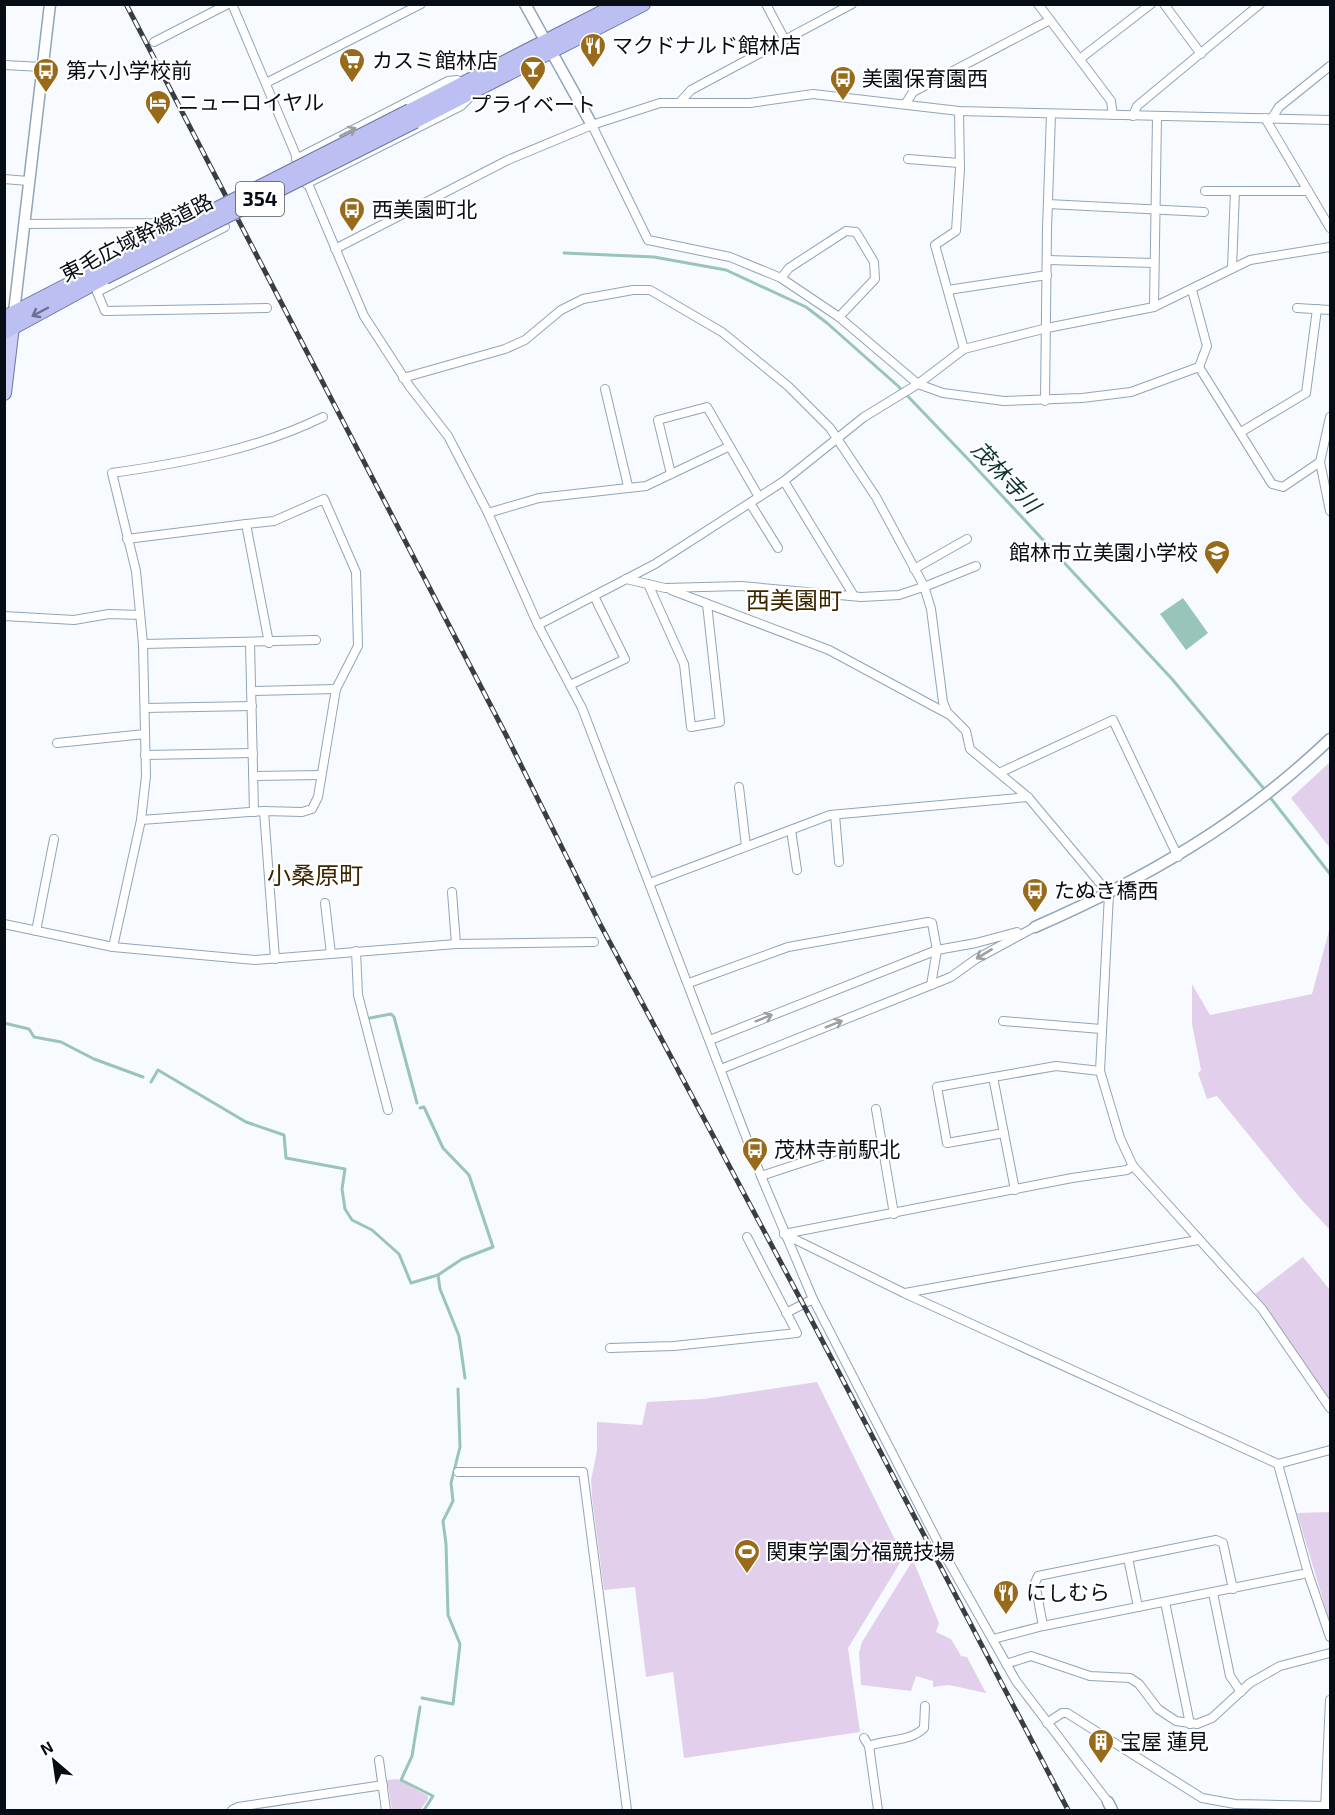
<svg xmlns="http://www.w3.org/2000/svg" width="1335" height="1815" font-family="'Exo 2','Noto Sans JP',sans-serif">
<rect width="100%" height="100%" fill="#f7fbff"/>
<g fill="#e2cfec">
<path d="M1330,762V848L1291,798Z"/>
<path d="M1330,927V1230L1301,1199L1217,1096L1207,1099L1198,1073L1201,1070L1192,1024V984L1210,1015L1312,994Z"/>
<path d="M1303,1257L1330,1290V1400L1255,1294Z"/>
<path d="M817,1382L902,1554L900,1563L848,1648L860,1732L684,1758L673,1672L646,1677L635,1587L604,1590L592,1497L591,1480L597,1451V1422L642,1425L647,1402L703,1399Z"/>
<path d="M1330,1512V1623L1297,1513Z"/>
<path d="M913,1560L939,1623L936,1632L951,1639L961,1656L967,1657L986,1693L949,1685L933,1687V1681L916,1676L911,1691L861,1685L859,1653L862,1642Z"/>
<path d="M397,1779L428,1796V1799L420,1810H392L387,1780Z"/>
</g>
<path fill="#99c4ba" d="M1183,598L1208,633L1186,650L1160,614Z"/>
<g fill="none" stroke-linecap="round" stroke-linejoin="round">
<g stroke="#99c4ba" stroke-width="3">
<path d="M564,253L654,257L726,270L806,307L827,323L898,386L967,458L1172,679L1265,790"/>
<path d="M1269,796L1330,874"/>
<path d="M370,1018L391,1014L394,1017L417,1103"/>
<path d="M4,1023L29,1029L34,1037L61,1042L94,1059L143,1077"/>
<path d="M151,1082L158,1070L246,1122L284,1135L286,1158L345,1169L342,1189L345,1209L352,1220L372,1230L399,1254L411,1283L438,1275"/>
<path d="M420,1108L424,1107L443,1148L469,1175L493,1247L462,1259L438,1275L440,1289L459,1336L465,1378"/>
<path d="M422,1698L453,1704L460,1644L448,1615L446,1544L443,1521L453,1501L451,1483L460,1447L458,1389"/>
<path d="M420,1707L412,1756L401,1780L433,1796L424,1810"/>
</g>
<defs>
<g id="minor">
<path d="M232,4L364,316L410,387L448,436L488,513L538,625L582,708L761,1176L813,1299L942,1550L1016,1681L1108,1802"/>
<path d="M766,4L785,40"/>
<path d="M1038,4L1111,101L1113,115"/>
<path d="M1164,4L1201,54"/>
<path d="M154,42L228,4"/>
<path d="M1081,58L1151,4"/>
<path d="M4,65L42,67"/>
<path d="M266,83L421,4"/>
<path d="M681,101L691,90L852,4"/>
<path d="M906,103L913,92L1050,20"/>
<path d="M959,111L960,169L956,231L935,245L964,349"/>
<path d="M1133,116L1137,106L1260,4"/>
<path d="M1265,118L1330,228"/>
<path d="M1272,118L1279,107L1330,66"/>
<path d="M592,125L648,240L730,257L781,278L839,317L918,384L943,393L1004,401L1082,398L1131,392L1199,367"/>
<path d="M296,159L448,81L457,80L464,83"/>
<path d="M908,159L959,163"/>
<path d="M4,179L28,181"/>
<path d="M306,184L461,106L471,96"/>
<path d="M1205,191H1308"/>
<path d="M1048,204L1204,212"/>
<path d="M24,224L159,223L180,216L196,219"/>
<path d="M225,227L97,292L105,311L267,308"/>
<path d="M335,249L508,160L592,125L660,103H750L813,94L959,111L1330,120"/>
<path d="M1047,260L1154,263"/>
<path d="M1232,268L1235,191"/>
<path d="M781,278L789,268L846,231L856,232L874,262L875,279L839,317"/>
<path d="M948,290L1047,275"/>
<path d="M1192,290L1207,346L1199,367"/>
<path d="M1154,307L1157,117"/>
<path d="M1297,308L1330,310"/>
<path d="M1199,367L1272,484L1283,487L1320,462L1330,417"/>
<path d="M403,378L505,349L525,340L561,310L583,299L633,290H650L722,332L788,386L830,428L876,497L924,586L931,609L943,702L947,712L966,731L970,749L1028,797L1109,894L1100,1071L1120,1138L1133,1166L1262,1309L1330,1408"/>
<path d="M605,389L628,486"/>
<path d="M1045,401L1047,229L1051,114"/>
<path d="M1241,432L1306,393L1317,309"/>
<path d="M1320,462L1330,511"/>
<path d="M671,474L658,420L707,407L759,497"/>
<path d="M784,481L854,596"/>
<path d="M750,503L778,548"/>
<path d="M488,513L539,498L646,486L728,447"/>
<path d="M127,539L246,524L269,643"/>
<path d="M914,569L967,539"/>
<path d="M626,579L665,588L741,586L861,597L899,595L929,585L976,566"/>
<path d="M648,584L684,664L691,727L720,722L707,604"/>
<path d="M671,590L829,650L948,714"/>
<path d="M4,616L74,620L109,614L140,615"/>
<path d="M538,625L655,564L759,497L784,481L864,417L918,384L964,349L1047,328L1154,307L1250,260L1330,247"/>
<path d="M250,642L254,812"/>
<path d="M143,644L316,640"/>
<path d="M570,685L625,659L594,596"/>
<path d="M251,691L336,689"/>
<path d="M145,708L252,706"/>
<path d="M57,743L145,734"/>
<path d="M145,755L253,753"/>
<path d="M999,773L1113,720L1178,857"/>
<path d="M253,776L321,775"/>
<path d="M739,787L746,846"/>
<path d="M264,811L275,959"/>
<path d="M835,815L839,862"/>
<path d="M141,820L264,811L302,812L312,809L318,797L336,689L358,646L356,572L324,499L274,521L246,524"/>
<path d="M791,830L797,870"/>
<path d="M650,883L830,815L1028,797"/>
<path d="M452,892L456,944"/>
<path d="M325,903L331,954"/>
<path d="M4,924L113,947L255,960L456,944L594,942"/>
<path d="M36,931L54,839"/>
<path d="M113,947L141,820L146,776L143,644L136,571L112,473C183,463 258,449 323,417"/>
<path d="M356,951L358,995L388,1110"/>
<path d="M689,983L788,947L928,922L932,923L937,950L931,985"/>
<path d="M1003,1021L1101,1029"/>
<path d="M710,1040L937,950L976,943L1017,932"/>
<path d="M721,1069L951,977L976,959L1035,927"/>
<path d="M993,1077L1015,1190"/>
<path d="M876,1109L894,1214"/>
<path d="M1004,1133L947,1143L937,1087L1056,1066L1100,1071"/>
<path d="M761,1176L843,1149"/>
<path d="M784,1234L904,1293L1278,1464L1330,1450"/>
<path d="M784,1234L1072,1178L1127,1170L1133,1166"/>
<path d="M905,1293L1198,1240"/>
<path d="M786,1313L813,1299"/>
<path d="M610,1348L674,1346L797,1333L747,1237"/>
<path d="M1278,1464L1308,1573L1330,1637"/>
<path d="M458,1472H583L627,1810"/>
<path d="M1128,1558L1138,1607"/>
<path d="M1213,1593L1230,1676L1241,1692"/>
<path d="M1165,1602L1190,1724"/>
<path d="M1043,1626L1035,1583L1038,1576L1216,1540L1223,1543L1233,1589"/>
<path d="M993,1639L1043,1626L1308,1573"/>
<path d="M1006,1664L1031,1656L1090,1676L1130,1678L1139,1684L1158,1709L1176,1721L1197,1724L1212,1718L1250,1683L1280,1666L1330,1653"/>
<path d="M1047,1723L1062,1713H1067L1202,1798L1235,1804L1325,1806"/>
<path d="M864,1738L869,1746L878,1810"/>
<path d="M869,1746C887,1739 910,1742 924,1728L925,1706"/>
<path d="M379,1760L386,1810"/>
<path d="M232,1810L238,1807L383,1785"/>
<path d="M1325,1810L1330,1700"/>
</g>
<g id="tertiary">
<path d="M525,4L592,125"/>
<path d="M14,312L50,4"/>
<path d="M1035,927C1147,878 1241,824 1330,739"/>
<path d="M1108,1802L1112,1810"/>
</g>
<path id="primary" d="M4,393L13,318"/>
<g id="trunk">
<path d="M410,111L619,4"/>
<path d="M415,121L643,4"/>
<path d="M4,318L101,268"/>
<path d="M4,332L105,277"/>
</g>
</defs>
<use href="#minor" stroke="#91a5b7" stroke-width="10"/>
<use href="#tertiary" stroke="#91a5b7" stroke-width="13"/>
<use href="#primary" stroke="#7176a2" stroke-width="16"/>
<use href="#trunk" stroke="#7176a2" stroke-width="16"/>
<use href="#minor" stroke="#fff" stroke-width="8"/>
<use href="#tertiary" stroke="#fff" stroke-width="10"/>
<use href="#primary" stroke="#cccff5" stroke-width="14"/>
<use href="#trunk" stroke="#bbbff2" stroke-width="14"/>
<defs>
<path id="rail" d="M126,4L506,735L600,924L803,1304L1068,1810"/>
</defs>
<use href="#rail" stroke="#393e45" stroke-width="5"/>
<use href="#rail" stroke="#fff" stroke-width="3" stroke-dasharray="9" stroke-linecap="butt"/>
<defs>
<g id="trunk-bridge">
<path d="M101,268L410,111"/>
<path d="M105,277L415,121"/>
</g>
</defs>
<use href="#trunk-bridge" stroke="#7176a2" stroke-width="16" stroke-linecap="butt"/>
<use href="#trunk-bridge" stroke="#bbbff2" stroke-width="14"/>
</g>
<defs><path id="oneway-shaft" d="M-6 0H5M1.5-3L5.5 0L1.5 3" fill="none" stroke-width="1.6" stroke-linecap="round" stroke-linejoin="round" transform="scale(1.5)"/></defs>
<g stroke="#9c9ea1">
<use href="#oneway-shaft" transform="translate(348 132) rotate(-27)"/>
<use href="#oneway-shaft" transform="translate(984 954) rotate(149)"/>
<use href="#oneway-shaft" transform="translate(764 1018) rotate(-22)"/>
<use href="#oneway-shaft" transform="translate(834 1024) rotate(-22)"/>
</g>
<use stroke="#6a6f8e" href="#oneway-shaft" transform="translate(40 312) rotate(152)"/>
<defs>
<symbol id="restaurant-pin" viewBox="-11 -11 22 30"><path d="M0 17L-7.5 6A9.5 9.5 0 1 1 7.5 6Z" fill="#986b1a" stroke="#fff"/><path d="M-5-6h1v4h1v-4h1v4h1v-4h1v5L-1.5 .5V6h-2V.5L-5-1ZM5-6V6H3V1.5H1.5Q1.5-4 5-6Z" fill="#fff"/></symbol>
<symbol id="supermarket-pin" viewBox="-11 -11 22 30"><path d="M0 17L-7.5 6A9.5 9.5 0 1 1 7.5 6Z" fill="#986b1a" stroke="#fff"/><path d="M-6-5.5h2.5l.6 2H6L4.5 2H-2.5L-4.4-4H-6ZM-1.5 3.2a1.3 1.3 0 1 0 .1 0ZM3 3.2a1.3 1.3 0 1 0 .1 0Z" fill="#fff"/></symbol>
<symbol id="bar-pin" viewBox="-11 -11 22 30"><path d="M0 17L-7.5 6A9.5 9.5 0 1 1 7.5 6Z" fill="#986b1a" stroke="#fff"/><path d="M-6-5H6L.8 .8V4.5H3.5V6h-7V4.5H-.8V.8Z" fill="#fff"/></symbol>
<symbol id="bus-pin" viewBox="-11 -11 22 30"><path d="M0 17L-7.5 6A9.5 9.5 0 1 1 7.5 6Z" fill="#986b1a" stroke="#fff"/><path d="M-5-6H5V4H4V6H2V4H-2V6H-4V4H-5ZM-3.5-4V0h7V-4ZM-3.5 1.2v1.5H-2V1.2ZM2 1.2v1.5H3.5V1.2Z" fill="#fff"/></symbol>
<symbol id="hotel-pin" viewBox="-11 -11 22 30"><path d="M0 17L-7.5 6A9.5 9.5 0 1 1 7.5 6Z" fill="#986b1a" stroke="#fff"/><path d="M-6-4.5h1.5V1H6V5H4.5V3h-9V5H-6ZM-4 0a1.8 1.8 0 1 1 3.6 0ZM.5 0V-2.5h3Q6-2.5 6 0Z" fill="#fff"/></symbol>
<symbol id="school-pin" viewBox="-11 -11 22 30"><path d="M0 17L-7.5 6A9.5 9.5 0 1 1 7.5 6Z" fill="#986b1a" stroke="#fff"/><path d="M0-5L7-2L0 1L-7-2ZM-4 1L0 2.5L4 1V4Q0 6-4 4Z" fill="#fff"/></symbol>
<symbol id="stadium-pin" viewBox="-11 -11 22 30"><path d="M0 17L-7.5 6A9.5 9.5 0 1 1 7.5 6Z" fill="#986b1a" stroke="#fff"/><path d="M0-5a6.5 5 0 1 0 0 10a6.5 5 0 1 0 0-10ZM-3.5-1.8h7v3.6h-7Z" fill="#fff"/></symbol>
<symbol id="building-pin" viewBox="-11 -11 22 30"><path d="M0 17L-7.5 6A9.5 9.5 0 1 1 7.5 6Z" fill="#986b1a" stroke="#fff"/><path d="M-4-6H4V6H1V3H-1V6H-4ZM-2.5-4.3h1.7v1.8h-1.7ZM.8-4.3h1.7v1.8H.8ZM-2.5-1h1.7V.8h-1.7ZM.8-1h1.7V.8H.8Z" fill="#fff"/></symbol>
</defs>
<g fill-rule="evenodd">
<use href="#restaurant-pin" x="578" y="31" width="30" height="40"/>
<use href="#supermarket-pin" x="337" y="46" width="30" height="40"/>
<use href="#bar-pin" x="518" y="54" width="30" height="40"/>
<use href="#bus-pin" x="31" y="56" width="30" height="40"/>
<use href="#bus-pin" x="828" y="64" width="30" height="40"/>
<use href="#hotel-pin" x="143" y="88" width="30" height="40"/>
<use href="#bus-pin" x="337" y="195" width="30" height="40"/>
<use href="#school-pin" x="1202" y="538" width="30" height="40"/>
<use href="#bus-pin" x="1020" y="876" width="30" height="40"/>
<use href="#bus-pin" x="740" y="1135" width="30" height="40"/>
<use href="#stadium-pin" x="732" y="1537" width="30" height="40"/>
<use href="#restaurant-pin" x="991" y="1578" width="30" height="40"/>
<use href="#building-pin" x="1086" y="1727" width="30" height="40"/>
</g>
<g text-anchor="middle" stroke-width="4.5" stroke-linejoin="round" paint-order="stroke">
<rect fill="#fff" stroke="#51565a" stroke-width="1.5" x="236" y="182" width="48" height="34" rx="4.5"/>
<g font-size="20" font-weight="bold" fill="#070d14">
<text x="260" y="206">354</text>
</g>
<g font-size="21" fill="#070d14" stroke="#fff" text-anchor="start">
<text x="612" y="53">マクドナルド館林店</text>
<text x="372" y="68">カスミ館林店</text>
<text x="66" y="78">第六小学校前</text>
<text x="862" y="86">美園保育園西</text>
<text x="178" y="110">ニューロイヤル</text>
<text x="533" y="112" text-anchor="middle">プライベート</text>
<text x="372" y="217">西美園町北</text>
<text x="1198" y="560" text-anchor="end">館林市立美園小学校</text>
<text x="1054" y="898">たぬき橋西</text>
<text x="774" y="1157">茂林寺前駅北</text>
<text x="766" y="1559">関東学園分福競技場</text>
<text x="1026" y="1600">にしむら</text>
<text x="1120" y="1749">宝屋 蓮見</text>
</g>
<g font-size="21" fill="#070d14" stroke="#fff">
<text transform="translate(137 238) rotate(-27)" y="7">東毛広域幹線道路</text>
</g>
<g font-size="22" font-style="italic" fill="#0e362f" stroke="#fff">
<text transform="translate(1006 477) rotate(47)" y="8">茂林寺川</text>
</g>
<g font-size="24" fill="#3b2600" stroke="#fff">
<text x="794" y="609">西美園町</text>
<text x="315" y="884">小桑原町</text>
</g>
</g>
<rect width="1335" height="1815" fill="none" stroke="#070d14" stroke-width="12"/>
<g transform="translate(54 1761) rotate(331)" stroke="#ffffff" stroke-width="4.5" paint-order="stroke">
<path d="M0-4.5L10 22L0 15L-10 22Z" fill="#070d14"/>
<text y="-9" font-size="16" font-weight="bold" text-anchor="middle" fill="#070d14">N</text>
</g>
</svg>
